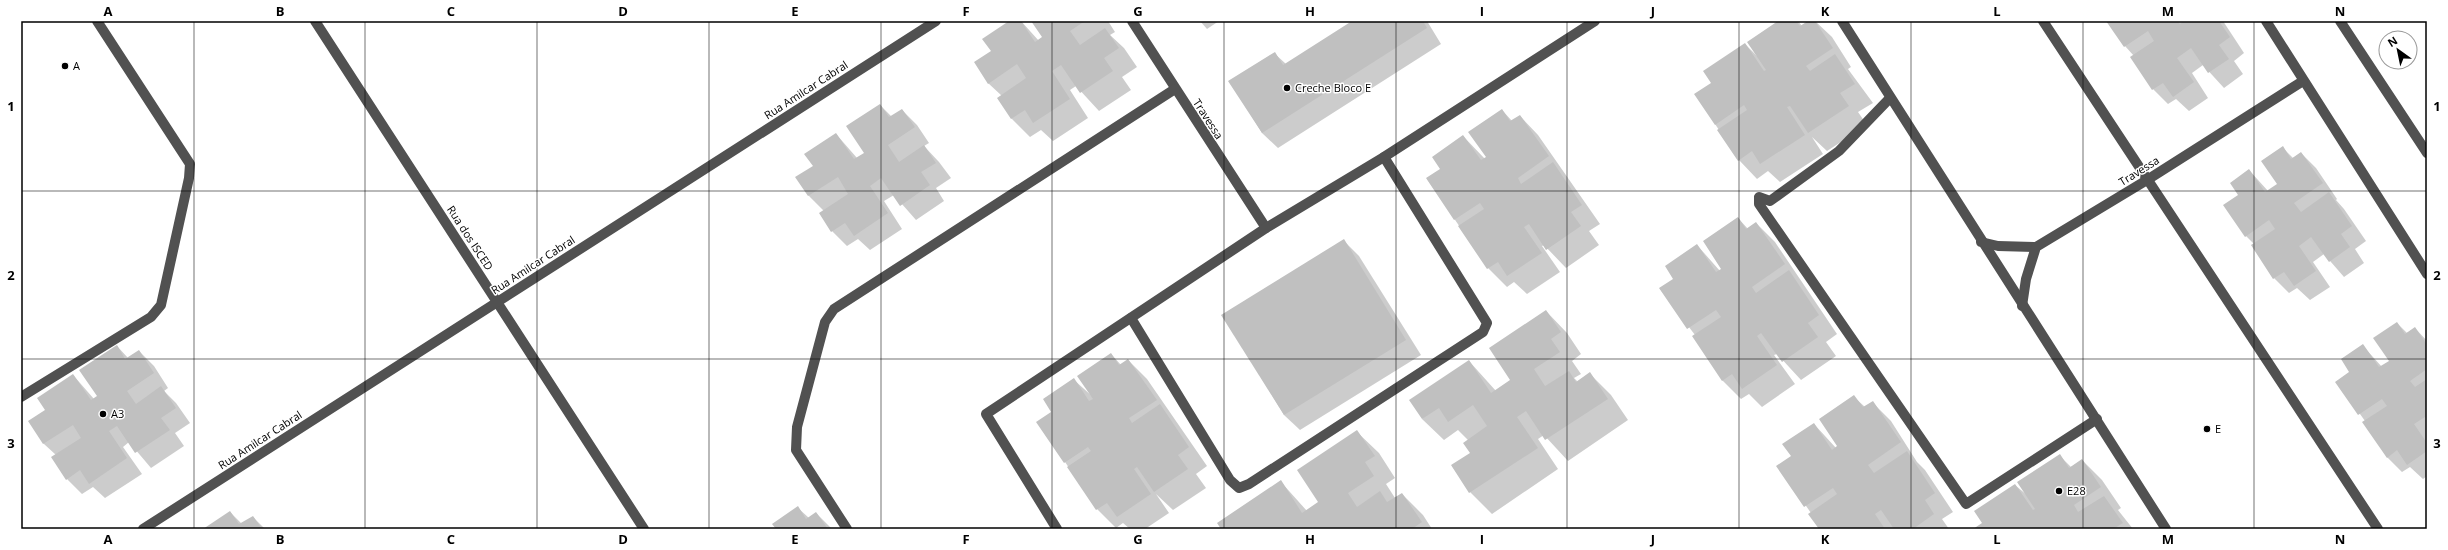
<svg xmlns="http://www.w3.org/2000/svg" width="2448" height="550" font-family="'Open Sans',sans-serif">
<rect width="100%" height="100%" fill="#fff"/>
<g fill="#0003">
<path d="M1011,21H1021L1039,41L1044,38L1032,21H1108L1115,32L1110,35L1124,48L1137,67L1122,77L1131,90L1099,111L1076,86L1070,90L1088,118L1053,141L1041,130L1030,137L1012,119L998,98L1002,96L988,83L992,51Z"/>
<path d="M1200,21H1219L1207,29Z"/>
<path d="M1354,21H1427L1441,44L1278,148L1262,133L1230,81L1274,53L1286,64Z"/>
<path d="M1780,21H1798L1802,26L1809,21H1815L1832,37L1851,67L1848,69L1873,103L1858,112L1867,125L1827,151L1812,137L1823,154L1780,182L1768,171L1757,179L1739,160L1715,124L1712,83L1745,44L1757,56Z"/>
<path d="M2107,21H2223L2244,53L2234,61L2243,74L2224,88L2203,65L2192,73L2208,98L2189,111L2176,99L2168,104L2153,89L2134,56L2125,46Z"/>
<path d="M880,105L892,117L902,110L917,125L929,143L924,146L939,162L951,178L936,188L944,201L916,220L894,195L884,201L902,229L870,250L858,239L847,246L832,231L824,211L809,196L797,178L814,166L836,134L857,158L866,153Z"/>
<path d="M1502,110L1512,121L1520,116L1538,135L1600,224L1589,231L1599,245L1566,268L1544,245L1542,246L1560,272L1527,294L1514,282L1507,287L1488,268L1427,179L1441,169L1463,136L1485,159L1487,157Z"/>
<path d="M2283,148L2293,158L2301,153L2316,168L2337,199L2336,200L2344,209L2366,241L2355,249L2364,263L2344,277L2324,254L2313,262L2330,287L2310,300L2297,288L2289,293L2274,278L2254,244L2246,236L2239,195L2249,170L2268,191L2279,184Z"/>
<path d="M1738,218L1748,229L1756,223L1775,242L1837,334L1826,342L1836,356L1801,380L1777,354L1774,355L1795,384L1762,407L1749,394L1741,399L1723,381L1695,335L1660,289L1675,279L1697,245L1720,271L1723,269Z"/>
<path d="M1344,241L1359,256L1421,355L1300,430L1284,415L1223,315Z"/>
<path d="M1546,311L1567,333L1581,354L1572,361L1581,374L1574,378L1578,382L1590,374L1611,395L1628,420L1568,461L1544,435L1538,439L1558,469L1492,514L1470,492L1452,466L1471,453L1468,440L1458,430L1444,440L1422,419L1469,361L1496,391L1512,380Z"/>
<path d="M2397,323L2407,333L2415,328L2427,341V476L2423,479L2410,467L2402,472L2387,457L2365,421L2337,382L2351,372L2363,346L2382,367L2391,361Z"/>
<path d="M117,346L128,358L139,351L154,366L168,388L164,391L176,403L190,423L175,433L184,446L151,468L129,442L123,447L142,474L105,498L93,487L82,494L67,479L56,455L44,444L30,422L47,410L73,375L94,399L98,397Z"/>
<path d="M1111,354L1121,365L1128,360L1147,379L1207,466L1196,474L1206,488L1173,510L1156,494L1169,513L1145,529H1130L1123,523L1116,528L1097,509L1065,462L1052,412L1073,379L1093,397Z"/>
<path d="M1854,397L1865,407L1872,402L1891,421L1917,462L1925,470L1953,512L1942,519L1949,529H1820L1811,513L1778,466L1792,457L1814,424L1836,448L1839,446Z"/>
<path d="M1357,432L1379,453L1395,478L1386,484L1395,498L1402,494L1423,515L1432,529H1222L1281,482L1307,511L1320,503Z"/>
<path d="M2059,455L2071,467L2082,460L2102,480L2121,508L2118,510L2133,529H1975L1983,523L2015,485L2028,496Z"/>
<path d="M798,508L809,518L816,513L832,529H777Z"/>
<path d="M230,512L242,524L253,517L265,529H205Z"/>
</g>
<g fill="#c0c0c0">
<path d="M1009,21H1021L1035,42L1042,37L1031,21H1085L1070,31L1080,45L1105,28L1119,48L1104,58L1113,71L1080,93L1061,65L1052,71L1070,99L1033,123L1025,110L1011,119L997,98L1026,78L1017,64L988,84L974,62L991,51L982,39Z"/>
<path d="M1352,21H1423L1427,28L1262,133L1228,81L1275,52L1283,65Z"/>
<path d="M1778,21H1796L1800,26L1808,21H1815L1833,48L1806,66L1810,71L1835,54L1855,84L1840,93L1849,106L1808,133L1790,106L1787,107L1805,135L1760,164L1752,151L1738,161L1717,130L1747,110L1744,105L1715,125L1694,94L1711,83L1703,71L1745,43L1764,71L1766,70L1747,42Z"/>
<path d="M2106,21H2177L2180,24L2184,21H2219L2230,37L2219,45L2229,59L2208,73L2191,48L2177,58L2194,82L2173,97L2163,83L2152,90L2130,57L2154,41L2148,31L2124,47Z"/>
<path d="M880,104L889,117L902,109L915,127L888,145L899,162L924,145L936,163L921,172L930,185L900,206L881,178L870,186L888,213L854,236L845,223L831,232L819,213L848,194L838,177L808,196L795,177L813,166L804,154L836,133L854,159L864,153L846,126Z"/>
<path d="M1502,109L1510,121L1520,115L1549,156L1518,178L1521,184L1553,162L1582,205L1571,212L1581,226L1546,250L1529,224L1524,227L1542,253L1507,276L1498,262L1487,269L1458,226L1484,209L1480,203L1454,220L1426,178L1440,169L1432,157L1463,135L1481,160L1486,157L1468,132Z"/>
<path d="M2283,146L2291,159L2301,152L2323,183L2294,203L2301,212L2329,192L2352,226L2341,234L2350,247L2329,262L2311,237L2299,246L2316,271L2294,286L2284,272L2273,279L2251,245L2275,229L2269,220L2245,237L2223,205L2238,195L2230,183L2249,169L2265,192L2277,184L2261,161Z"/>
<path d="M1738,217L1746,229L1756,222L1785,264L1752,287L1756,293L1789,270L1819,315L1808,323L1818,337L1782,362L1761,333L1757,336L1777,365L1742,389L1732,374L1722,381L1692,336L1721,317L1716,310L1687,329L1659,288L1673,279L1665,266L1697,244L1716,272L1721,269L1703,241Z"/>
<path d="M1344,239L1406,340L1284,415L1221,315Z"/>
<path d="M1546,310L1561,332L1551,339L1560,352L1534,369L1545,386L1569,371L1576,382L1590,372L1608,399L1545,440L1526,411L1517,417L1538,448L1469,493L1451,465L1470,453L1463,443L1487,426L1473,405L1448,422L1439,408L1422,419L1409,400L1469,360L1491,393L1510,380L1489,348Z"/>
<path d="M2397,322L2405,334L2415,327L2427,345V369L2410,381L2415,387L2427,379V420L2425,417L2414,424L2427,443V451L2407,465L2397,450L2387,458L2362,422L2387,406L2382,399L2358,415L2335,382L2349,372L2341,359L2363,344L2379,367L2389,361L2373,338Z"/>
<path d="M117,345L125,359L139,350L154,373L127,391L136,404L161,386L176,408L161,418L170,430L135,453L117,426L109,431L127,458L89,484L80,470L66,480L51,457L81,438L73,425L43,444L28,421L45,410L37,398L73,374L91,400L97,396L79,370Z"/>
<path d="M1111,353L1119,365L1128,359L1157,400L1129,418L1132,423L1160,404L1189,447L1178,455L1188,469L1154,492L1137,467L1134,469L1151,494L1117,517L1107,503L1096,510L1067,467L1091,451L1088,447L1064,463L1036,422L1051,412L1043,399L1074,378L1089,401L1093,399L1077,376Z"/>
<path d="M1854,395L1863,407L1873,401L1901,442L1868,465L1874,473L1907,451L1935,493L1925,500L1934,514L1913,529H1894L1881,510L1875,514L1885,529H1819L1808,514L1837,494L1833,488L1804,507L1776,466L1791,456L1782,444L1814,423L1832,450L1837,446L1819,419Z"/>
<path d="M1357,430L1375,456L1365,462L1374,476L1348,493L1357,507L1380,491L1387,502L1402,493L1422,522L1412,529H1221L1217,523L1281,480L1302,513L1318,502L1297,470Z"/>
<path d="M2060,454L2069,468L2082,459L2101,487L2074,505L2078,512L2104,496L2123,523L2113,529H1973L1982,523L1974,511L2015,484L2033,510L2035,509L2017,482Z"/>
<path d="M798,506L806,519L816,512L828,529H776L772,524Z"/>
<path d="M230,511L239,524L253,516L262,529H203Z"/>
</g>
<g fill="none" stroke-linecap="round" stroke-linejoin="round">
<g stroke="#515151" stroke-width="10">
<path d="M315,21L644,529"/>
<path d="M1132,21L1266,228"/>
<path d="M1842,21L2166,529"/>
<path d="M2043,21L2378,529"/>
<path d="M2266,21L2427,274"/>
<path d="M2340,21L2427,153"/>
<path d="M1890,98L1839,151L1770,201L1759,197V204L1966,504L2097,419"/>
<path d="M1981,242L1998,246L2036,247"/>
<path d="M2022,306L2026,279L2036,247L2147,180L2303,81"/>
<path d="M1131,318L1230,480L1239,488L1249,484L1483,332L1487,323L1384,157"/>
<path d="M21,397L151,317L161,305L189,178L190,164L97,21"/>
<path d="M143,529L936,21"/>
<path d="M847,529L796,450L797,427L825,322L834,309L1175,89"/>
<path d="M1057,529L986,414L1266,228L1384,157L1595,21"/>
</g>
</g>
<path fill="none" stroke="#000" stroke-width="1" stroke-opacity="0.55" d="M194,21V529M365,21V529M537,21V529M709,21V529M881,21V529M1052,21V529M1224,21V529M1396,21V529M1567,21V529M1739,21V529M1911,21V529M2083,21V529M2254,21V529M21,191H2427M21,359H2427"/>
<g fill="#000" stroke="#fff" stroke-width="1.5">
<circle cx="65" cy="66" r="4"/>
<circle cx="1287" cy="88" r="4"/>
<circle cx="103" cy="414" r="4"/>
<circle cx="2207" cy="429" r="4"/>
<circle cx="2059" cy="491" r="4"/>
</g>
<g text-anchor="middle" stroke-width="3" stroke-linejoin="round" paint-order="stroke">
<g font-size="11" fill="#000" stroke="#fff" text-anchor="start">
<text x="73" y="70">A</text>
<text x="1295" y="92">Creche Bloco E</text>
<text x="111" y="418">A3</text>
<text x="2215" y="433">E</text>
<text x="2067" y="495">E28</text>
</g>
<g font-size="11" fill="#000" stroke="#fff">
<text transform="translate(806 90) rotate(-33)" y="4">Rua Amilcar Cabral</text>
<text transform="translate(1208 119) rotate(57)" y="4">Travessa</text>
<text transform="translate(2139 171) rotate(-32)" y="4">Travessa</text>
<text transform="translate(470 238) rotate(57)" y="4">Rua dos ISCED</text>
<text transform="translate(533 265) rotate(-33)" y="4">Rua Amilcar Cabral</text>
<text transform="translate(260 440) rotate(-33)" y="4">Rua Amilcar Cabral</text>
</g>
</g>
<rect width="2448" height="550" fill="none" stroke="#ffffff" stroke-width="44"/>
<g transform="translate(2398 50) rotate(327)"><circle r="19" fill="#ffffff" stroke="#999999"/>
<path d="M0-3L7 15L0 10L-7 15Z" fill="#000000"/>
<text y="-6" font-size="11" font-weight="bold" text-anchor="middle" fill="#000000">N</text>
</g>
<rect x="22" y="22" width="2404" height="506" fill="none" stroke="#000" stroke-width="1.5"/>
<g font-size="13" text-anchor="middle" font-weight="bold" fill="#000">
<text x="108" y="16">A</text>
<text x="280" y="16">B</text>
<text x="451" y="16">C</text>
<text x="623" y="16">D</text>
<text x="795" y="16">E</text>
<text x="966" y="16">F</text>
<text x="1138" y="16">G</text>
<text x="1310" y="16">H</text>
<text x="1482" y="16">I</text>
<text x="1653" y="16">J</text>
<text x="1825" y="16">K</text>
<text x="1997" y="16">L</text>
<text x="2168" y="16">M</text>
<text x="2340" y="16">N</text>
<text x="11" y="111">1</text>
<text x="2437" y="111">1</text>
<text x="11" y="280">2</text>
<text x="2437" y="280">2</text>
<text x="11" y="448">3</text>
<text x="2437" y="448">3</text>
<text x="108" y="544">A</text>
<text x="280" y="544">B</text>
<text x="451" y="544">C</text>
<text x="623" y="544">D</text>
<text x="795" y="544">E</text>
<text x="966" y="544">F</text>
<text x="1138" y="544">G</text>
<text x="1310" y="544">H</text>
<text x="1482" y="544">I</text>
<text x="1653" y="544">J</text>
<text x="1825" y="544">K</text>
<text x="1997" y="544">L</text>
<text x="2168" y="544">M</text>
<text x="2340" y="544">N</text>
</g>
</svg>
